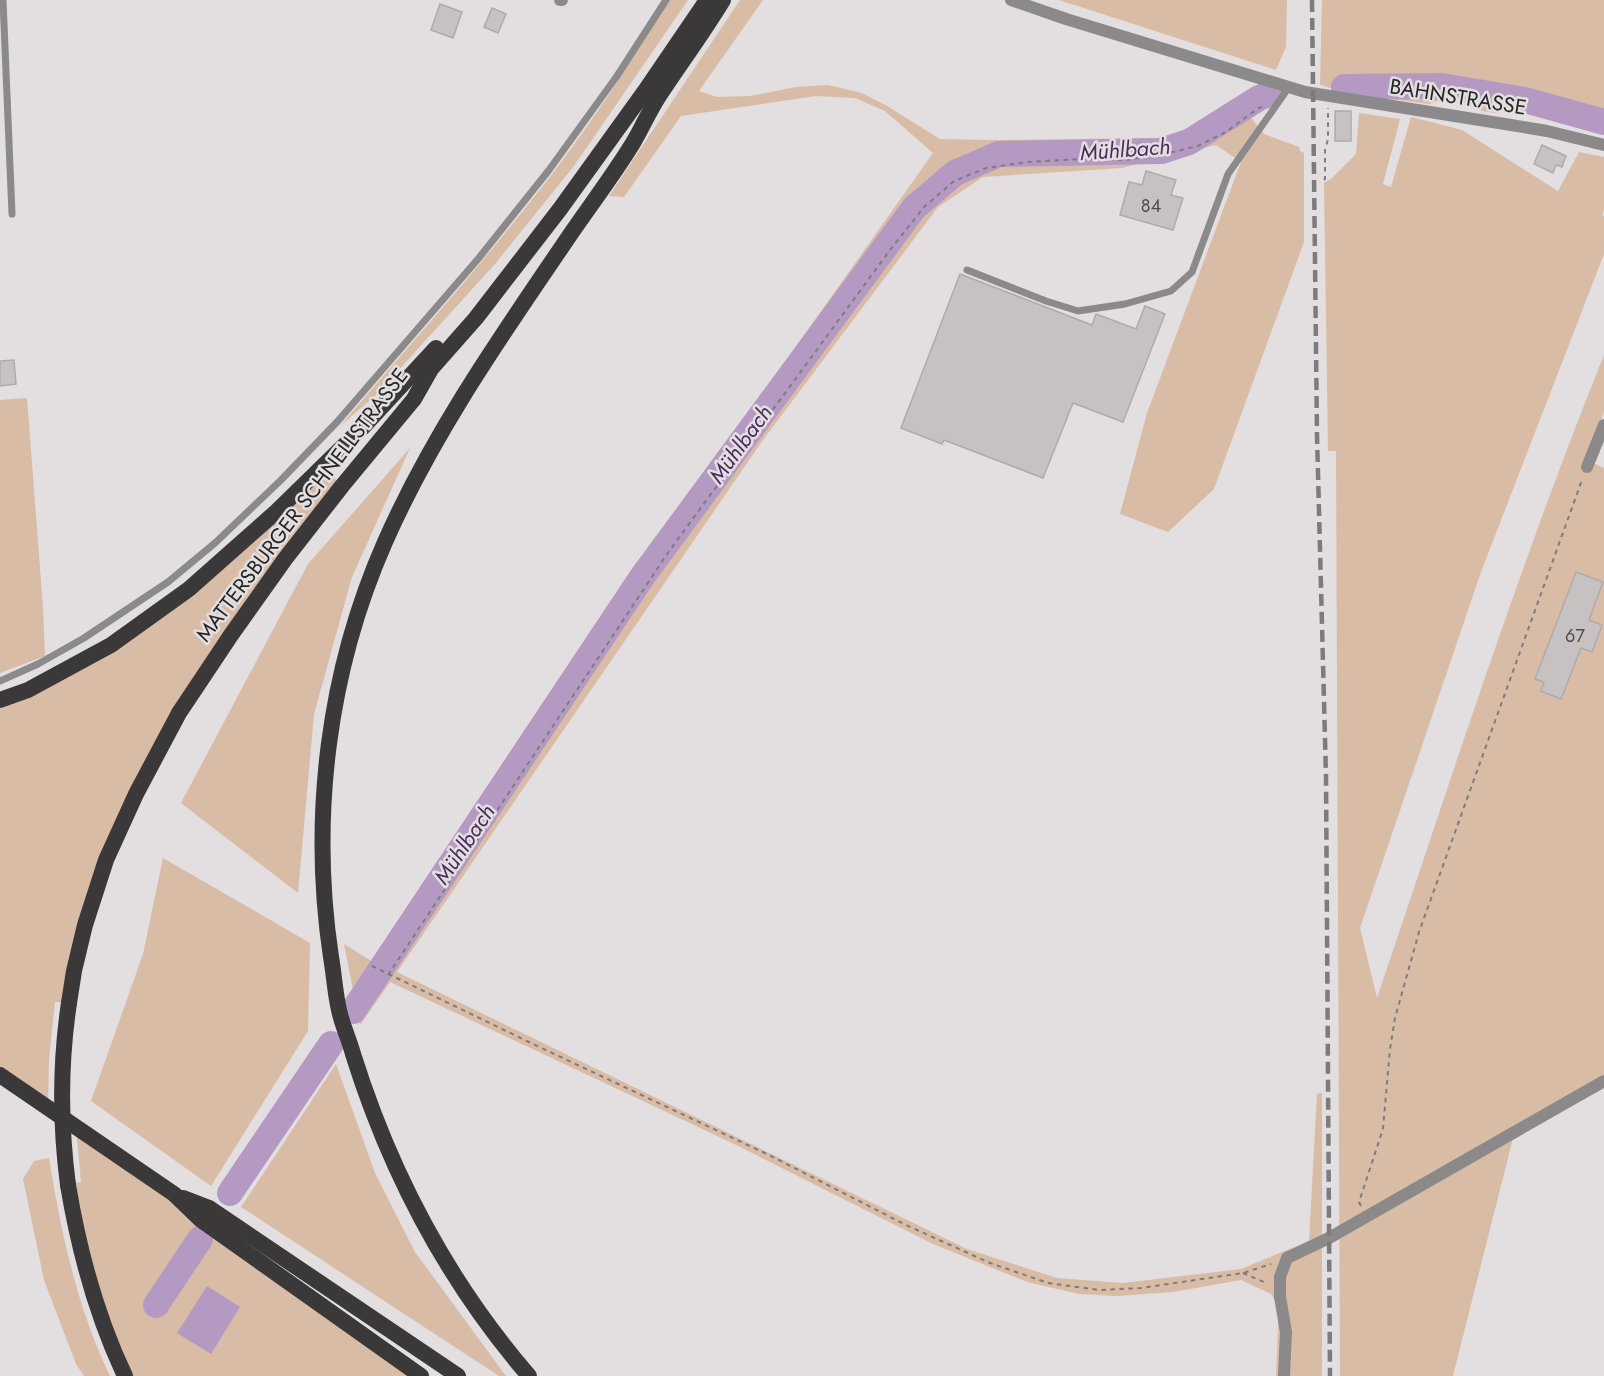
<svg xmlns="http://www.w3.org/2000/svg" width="1604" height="1376" font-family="Jost,sans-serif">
<rect width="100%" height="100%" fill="#e3dedf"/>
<g fill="#d8bca5">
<path d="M669,0H688L574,166L495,264L375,396L340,426C411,344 483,263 549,178C593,121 632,61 669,0Z"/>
<path d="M740,0H763L699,91L717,97L750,96L796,87L828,85L862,93L887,106L940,139L990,140L1157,138L1186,131L1235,98L1264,134L1299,147L1300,151L1304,153V242L1214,489L1168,532L1120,514L1147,413L1241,162L1216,145L1122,168L983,177L938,207L763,440L397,972L967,1249L1057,1278L1123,1283L1241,1269L1309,1241L1317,1094L1322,1093V1376H1276L1279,1307L1271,1294L1241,1280L1173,1292L1117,1296L1079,1294L1027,1282L933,1244L732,1143L390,982L360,1025L344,944L373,962L691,495L933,153L885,111L855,98L816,96L681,116L624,197L609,196Z"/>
<path d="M1059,0H1287L1286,47L1276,70Z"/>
<path d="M1322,0H1604V133L1515,109L1495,113L1482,111L1466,102L1443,99L1429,104L1347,93L1320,85Z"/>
<path d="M1359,113L1400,119L1383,184L1391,187L1411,117L1462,130L1558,191L1579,152L1604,157V210L1602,215L1604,216V254L1481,572L1360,928L1377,998C1450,782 1519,566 1604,355V412L1586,460L1604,468V1087L1513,1138L1453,1376H1340L1336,451H1328L1324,183L1332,178L1356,154Z"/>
<path d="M27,398L43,607L45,656L0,673V400Z"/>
<path d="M410,448L352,577L314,714L298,893L181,803L308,564Z"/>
<path d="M323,466L342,486L231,635L106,860L69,1003L55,1002L49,1059L48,1108L0,1075V700L111,645Z"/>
<path d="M163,858L310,943L308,1031L211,1186L91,1101L143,954Z"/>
<path d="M336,1064L375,1173L415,1252L506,1376H499L241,1207Z"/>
<path d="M76,1127L421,1376H125L68,1185L81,1182Z"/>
<path d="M49,1158C61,1232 77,1308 110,1376H84L76,1364L44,1280L23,1179L34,1161Z"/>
</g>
<path fill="#b49ac2" d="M207,1286L240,1307L211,1354L177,1333Z"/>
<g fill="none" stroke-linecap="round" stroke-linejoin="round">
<g stroke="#b49ac2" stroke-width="26">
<path d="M1344,87L1442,86L1525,100L1604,122"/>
<path d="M353,1011L642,577L914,208L955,173L999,154L1161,151L1189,142L1259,98L1274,92"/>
<path d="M230,1193L331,1044"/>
<path d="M156,1305L200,1239"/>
</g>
</g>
<g fill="#c7c2c1" stroke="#afabaa" stroke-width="1.5">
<path d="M440,4L462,12L453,38L431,30Z"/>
<path d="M492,8L506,14L498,33L484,27Z"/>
<rect x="1335" y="111" width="16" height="30"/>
<path d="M1542,145L1566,156L1562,167L1556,165L1553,173L1534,164Z"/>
<path d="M1146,171L1176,180L1171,195L1183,198L1173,230L1120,215L1129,182L1142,185Z"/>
<path d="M960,274L1092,325L1096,314L1136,329L1145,306L1165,314L1123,422L1073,403L1043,478L944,440L942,444L901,428Z"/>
<path d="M14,360L16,384L0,386V361Z"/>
<path d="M1576,572L1603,582L1589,620L1602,625L1592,652L1581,648L1561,699L1541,691L1544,682L1535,679Z"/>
</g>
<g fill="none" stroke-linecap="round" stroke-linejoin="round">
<g stroke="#7f7c7d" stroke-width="2" stroke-dasharray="4.5 4.5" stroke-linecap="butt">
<path d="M1101,146V160"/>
<path d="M1324,180L1325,179V150L1328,139V108"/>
<path d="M372,966L533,1044L769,1155L906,1225L990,1263L1048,1283L1099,1290L1141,1288L1243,1273L1271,1264"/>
<path d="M388,975L667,554L890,250L924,207L954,181L986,168L1028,162L1081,159L1124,160L1156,156L1198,146L1226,132L1257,109L1263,106"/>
<path d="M1361,1206L1359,1202L1383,1129L1390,1049L1395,1018L1419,932L1582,480"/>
<path d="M1243,1273L1264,1282L1267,1285"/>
</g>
<g stroke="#8b898a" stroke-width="7">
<path d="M3,0L12,214"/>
<path d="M967,270L1046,301L1078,311L1125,304L1171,291L1192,272L1228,174L1289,87"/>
<path d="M0,681L38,664L84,638L168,582L215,543L281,480L337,422L478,259L549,170L617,76L666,0"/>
</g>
<g stroke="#8b898a" stroke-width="12">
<path d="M560,0H562"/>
<path d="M1011,0L1066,19L1305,92L1511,125L1547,131L1604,145"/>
<path d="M1587,467L1604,425"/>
<path d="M1284,1376L1286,1332L1280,1297V1277L1287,1258L1329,1238L1604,1081"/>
</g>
<g stroke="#3b383a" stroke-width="16">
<path d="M0,700L28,690L111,645L189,589L277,511L363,427L436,348"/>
<path d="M69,1003L74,971L85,925L106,860L136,794L179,713L231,635L285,559L342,486L414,399L431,369L476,318L560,209L645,91L707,0"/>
<path d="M0,1075L174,1194L201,1220L421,1376"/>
<path d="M68,1185C79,1251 96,1315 125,1376"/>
<path d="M183,1198L209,1208L458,1376"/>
<path d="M529,1376C448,1282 390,1172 353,1054C349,1039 342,1025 339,1010C335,993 334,974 331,957C310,817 328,671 385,542C434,431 504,332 572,232C592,203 614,174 633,143C642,128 649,111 659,96C680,64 703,33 723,0"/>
</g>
<path stroke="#7e7b7c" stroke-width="4.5" stroke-dasharray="12 6" stroke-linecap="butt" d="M1312,0L1317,435L1326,777L1330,1376"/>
<path stroke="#3b383a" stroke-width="16" d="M68,1185C60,1124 60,1063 69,1003"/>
</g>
<g text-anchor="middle" stroke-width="5" stroke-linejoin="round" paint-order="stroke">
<g font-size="18" fill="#4e4c4c">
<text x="1151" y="212">84</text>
<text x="1575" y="642">67</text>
</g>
<g font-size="21" fill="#262525" stroke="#e3dedf">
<text transform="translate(1458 97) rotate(9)" y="7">BAHNSTRASSE</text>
<text transform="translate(302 505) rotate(-53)" y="7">MATTERSBURGER SCHNELLSTRASSE</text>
</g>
<g font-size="22" font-style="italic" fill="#4d2b5e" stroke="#e3dedf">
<text transform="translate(1125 149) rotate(-4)" y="8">Mühlbach</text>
<text transform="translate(740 444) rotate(-54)" y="8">Mühlbach</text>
<text transform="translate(464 844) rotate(-56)" y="8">Mühlbach</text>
</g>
</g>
</svg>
